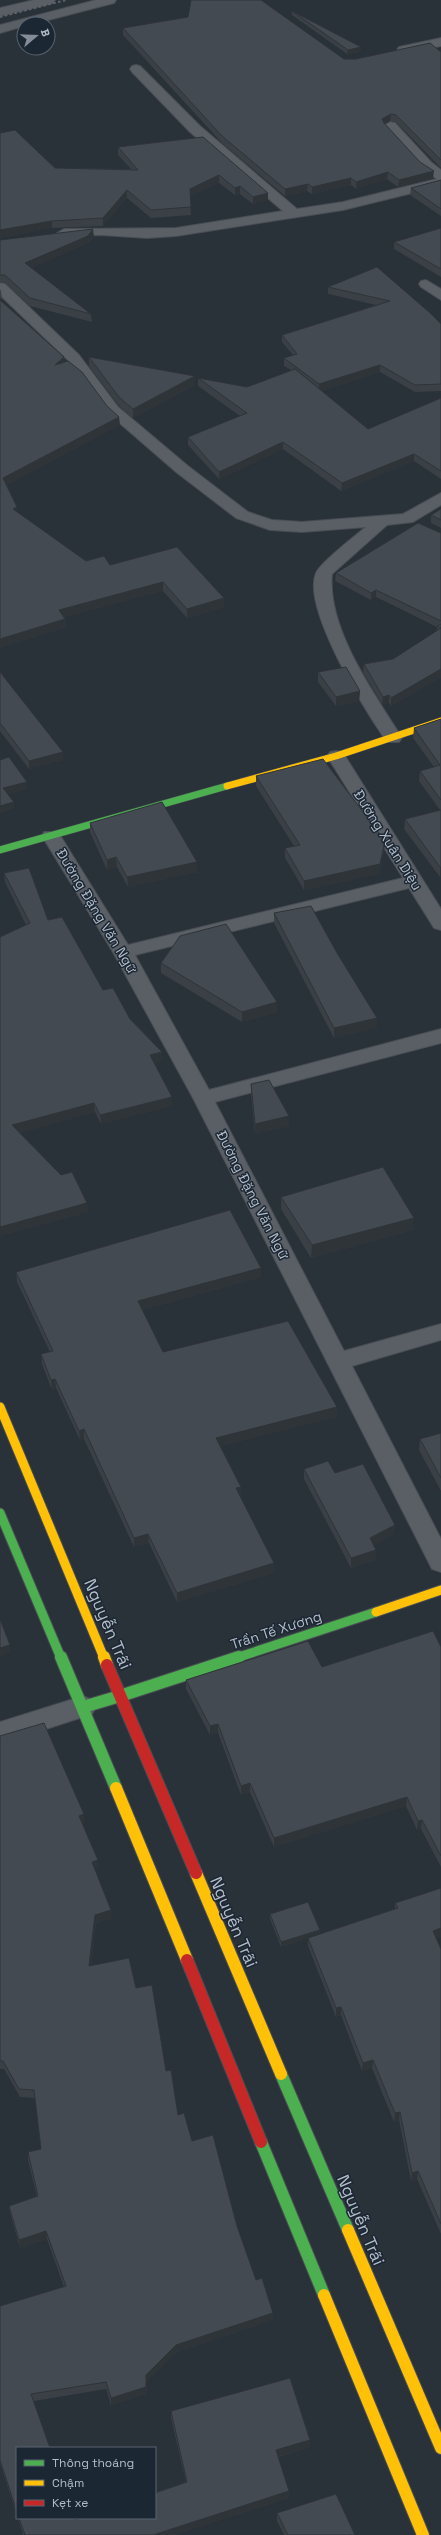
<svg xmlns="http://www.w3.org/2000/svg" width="441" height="2535" font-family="'Space Grotesk',sans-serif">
<rect width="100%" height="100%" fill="#293139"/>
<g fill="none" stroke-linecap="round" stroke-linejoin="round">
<defs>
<g id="street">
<path d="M34,0H55L53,3L0,16V8Z"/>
<path d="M96,0H116L114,3L33,24H24V26L0,33V25Z"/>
<path d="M441,38V46L403,54L397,50L399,47Z"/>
<path d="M136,65L140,66L200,126L297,209L343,202L437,179L421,168L385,129L383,126L390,122L395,123L431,162L441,170V186L343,210L176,236L147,238L101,235L59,236L57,233L64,229L176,228L283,211L190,132L132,72L130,69L132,66Z"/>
<path d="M426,280L441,289V300L421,287L419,284L421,281Z"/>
<path d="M0,283L5,284L79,355L118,407L188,466L248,512L272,520L302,522L403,514L441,493V505L413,522L387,525L332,574C327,629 374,693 402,738L399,742H387C366,712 301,607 316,573C320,563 356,535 366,527L302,532L270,530L236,518L176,472L108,413L69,361L0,295Z"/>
<path d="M336,751L342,752L345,756L441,909V930L434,928L409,888L135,955L209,1090L441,1029V1043L215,1102L344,1351L441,1324V1340L352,1366L441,1539V1572L432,1569L193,1098L113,952L42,836L44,832H58L128,945L403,878L327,756L330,752Z"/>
<path d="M83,1696L92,1700L96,1707L92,1714L0,1744V1722Z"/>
</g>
<path id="fast-far2" d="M0,850L227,786"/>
<g id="fast-far1">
<path d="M0,1513L61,1658"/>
<path d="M236,1658L376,1612"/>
</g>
<g id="fast">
<path d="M61,1657L116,1788"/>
<path d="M120,1696L239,1657"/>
<path d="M83,1707L120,1696"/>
<path d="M281,2074L348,2230"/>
<path d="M261,2142L324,2295"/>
</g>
<path id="slow-far2" d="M227,786L336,756L441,721"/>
<g id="slow-far1">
<path d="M0,1407L104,1658"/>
<path d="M376,1612L441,1590"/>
</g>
<g id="slow">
<path d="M104,1657L107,1665"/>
<path d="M116,1788L187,1960"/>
<path d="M196,1873L281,2074"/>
<path d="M348,2230L441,2448"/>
<path d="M324,2295L423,2535"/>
</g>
<g id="jam">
<path d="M107,1665L196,1873"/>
<path d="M187,1960L261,2142"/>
</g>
</defs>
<use href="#street" stroke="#484d53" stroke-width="2"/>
<use href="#fast-far2" stroke="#484d53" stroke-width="8"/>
<use href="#fast-far1" stroke="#484d53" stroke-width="11"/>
<use href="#fast" stroke="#484d53" stroke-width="14"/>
<use href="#slow-far2" stroke="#484d53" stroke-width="8"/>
<use href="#slow-far1" stroke="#484d53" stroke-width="11"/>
<use href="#slow" stroke="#484d53" stroke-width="14"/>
<use href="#jam" stroke="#484d53" stroke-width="14"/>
<use href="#street" fill="#5a5f66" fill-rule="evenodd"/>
<use href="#fast-far2" stroke="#4caf50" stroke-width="7"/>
<use href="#fast-far1" stroke="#4caf50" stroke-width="9"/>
<use href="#fast" stroke="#4caf50" stroke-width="12"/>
<use href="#slow-far2" stroke="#ffc107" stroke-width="7"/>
<use href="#slow-far1" stroke="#ffc107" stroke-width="9"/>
<use href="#slow" stroke="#ffc107" stroke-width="12"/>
<use href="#jam" stroke="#c62828" stroke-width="12"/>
<path stroke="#5d636a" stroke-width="2" stroke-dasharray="2.5 2.5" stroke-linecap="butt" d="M0,17L66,0"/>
</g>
<g fill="#3a4046">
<path d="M292,11L361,47L360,52L347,54L292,15Z"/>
<path d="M123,28L344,59H356L441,52V168L396,122L390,121L385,124L433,178L398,187L387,179L356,189L351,185L312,194L307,191L285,196L222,143L123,35Z"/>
<path d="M0,133L55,168L131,169L118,155V147L203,137L268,200L253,204L240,194L235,195L219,183L190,196L191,215L151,218L127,198L103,226L52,228L0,238Z"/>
<path d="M441,180V216L410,195L411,188Z"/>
<path d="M441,228V277L394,249V242Z"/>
<path d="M94,237L88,243L31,268L91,314L92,322L30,306L5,283H0V240Z"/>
<path d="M377,267L441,324V391L415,392L380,372L322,391L368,429L441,398V479L414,461L341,491L283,449L219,479L188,445V437L240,416L198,386V378L247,387L291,370L284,366V358L293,355L282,342V335L376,305L328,294V287Z"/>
<path d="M0,289L1,291L2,299L0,298Z"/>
<path d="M0,300L64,357V363L120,425L7,485L17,512L86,561L110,565L177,547L224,607L187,618L163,591L64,617L65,619L66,627L0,648Z"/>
<path d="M89,357L195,385L133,418L119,406L89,366Z"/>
<path d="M441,509V528L431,523V515Z"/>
<path d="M441,533V677L391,706L389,703L382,704L363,672L364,664L393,659L437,631V627L376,597L371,600L335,581L336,573Z"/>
<path d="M0,672L63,752V760L29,769L0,731Z"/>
<path d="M318,672L360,691L359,701L336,706L318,682Z"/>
<path d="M441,719V877H440L404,829L405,819L440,810L419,781L420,771L434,767L413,738L414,728Z"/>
<path d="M256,776L385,841L384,851L379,874L304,890L285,858V848L294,846L256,786Z"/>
<path d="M90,823L197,872L128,887L117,867L107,870L90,832Z"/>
<path d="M4,873L48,920L103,990L130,1019L162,1052V1061L154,1063L172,1106L101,1124L95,1112L19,1133L87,1203L88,1212L0,1236V937L26,925L5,882Z"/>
<path d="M274,913L337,953L377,1028L334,1038L274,923Z"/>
<path d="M161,963L277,1002V1012L242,1022L161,973Z"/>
<path d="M251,1084L289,1126L255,1134L251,1094Z"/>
<path d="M281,1197L413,1230L311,1258L281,1209Z"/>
<path d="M261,1268V1277L142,1310L163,1352L337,1407V1417L220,1446L241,1487V1496L240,1497L274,1563V1573L177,1602L149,1543L134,1547L84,1439L80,1440L56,1388L52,1390L42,1364L41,1354L50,1352L17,1282L16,1272Z"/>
<path d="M441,1433V1491L419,1450L420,1439Z"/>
<path d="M304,1469L394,1534L374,1545L376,1560L351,1568L304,1479Z"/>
<path d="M441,1647V1867L421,1829L417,1830L406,1806L274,1847L250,1792L241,1795L218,1733L210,1735L186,1689V1680L322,1667Z"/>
<path d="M0,1736L84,1814V1823L82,1824L98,1860V1869L95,1870L111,1910V1918L96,1923L91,1966L136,1988L166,2071L178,2115L237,2226L256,2280L273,2313V2320L177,2352L146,2382L147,2394L111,2405L106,2389L34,2401L17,2448V2516L0,2463V2306L64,2287L47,2239L20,2248L10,2213L9,2206L37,2197L28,2160V2152L41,2149L35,2098L20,2097L4,2069H0Z"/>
<path d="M395,1903L436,1938L441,1949V2234L417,2179L411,2181L399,2120L394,2122L372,2068L362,2071L341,2015L336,2017L308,1946V1938L281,1947L270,1919V1914L320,1934L395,1909Z"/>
<path d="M171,2411L310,2440V2447L278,2457L289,2491V2498L174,2535H23L18,2518H74V2520L186,2482L171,2418Z"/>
<path d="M277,2513L355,2535H284L277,2521Z"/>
</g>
<g fill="#2f3439">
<path d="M361,47L360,52L347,54L348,50Z"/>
<path d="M391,114L390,121L382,126V119Z"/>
<path d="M434,171L433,178L398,187L399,180Z"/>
<path d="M388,172L387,179L356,189V182Z"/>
<path d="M219,175V183L190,196V189Z"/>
<path d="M351,178V185L312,194V187Z"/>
<path d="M308,184L307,191L285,196V189Z"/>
<path d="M240,186V194L235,195V188Z"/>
<path d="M127,190V198L103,226V218Z"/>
<path d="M268,193V200L253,204V197Z"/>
<path d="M52,221V228L0,238V230Z"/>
<path d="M93,229L94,237L88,243L25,271V263Z"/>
<path d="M64,357V366L55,365Z"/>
<path d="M380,365V372L319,392V384Z"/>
<path d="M195,376V385L133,418V409Z"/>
<path d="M119,417L120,425L4,487L3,478Z"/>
<path d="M283,442V449L219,479V472Z"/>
<path d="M414,454V461L341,491L342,483Z"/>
<path d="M17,507L18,516L13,509Z"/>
<path d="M163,582V591L59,619V610Z"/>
<path d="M376,590V597L371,600V593Z"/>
<path d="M224,598V607L187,618V609Z"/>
<path d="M65,619L66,627L0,648V639Z"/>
<path d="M441,669V677L391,706V698Z"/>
<path d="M360,691L359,701L336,706V697Z"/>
<path d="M389,695V703L382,704L383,697Z"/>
<path d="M63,752V760L29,769V761Z"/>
<path d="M27,782V790L4,796L3,788Z"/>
<path d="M14,802V809L0,814V806Z"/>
<path d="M385,841L384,851L379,874L304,890V881Z"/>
<path d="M116,857L117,867L107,870V860Z"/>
<path d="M197,862V872L128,887L127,877Z"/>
<rect x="440" y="867" width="1" height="10"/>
<path d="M277,1002V1012L242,1022V1012Z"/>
<path d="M377,1018V1028L334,1038V1028Z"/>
<path d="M162,1052V1061L150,1064V1055Z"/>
<path d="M172,1097V1106L101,1124L100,1115Z"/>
<path d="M94,1103L95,1112L13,1135L12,1125Z"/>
<path d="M289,1116V1126L255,1134V1124Z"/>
<path d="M87,1203L88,1212L0,1236V1227Z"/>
<path d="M414,1218L413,1230L311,1258L312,1245Z"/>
<path d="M261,1268V1277L138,1311V1301Z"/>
<path d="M55,1379L56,1388L52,1390L51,1380Z"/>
<path d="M337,1407V1417L216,1448V1438Z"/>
<path d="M84,1429V1439L80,1440L79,1431Z"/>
<path d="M241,1487V1496L236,1498V1488Z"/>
<path d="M395,1525L394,1534L369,1548L370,1538Z"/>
<path d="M148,1534L149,1543L134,1547V1538Z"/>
<path d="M376,1550V1560L351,1568V1558Z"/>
<path d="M274,1563V1573L177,1602V1593Z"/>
<path d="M10,1645L11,1653L0,1657V1648Z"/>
<path d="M218,1724V1733L210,1735V1726Z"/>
<path d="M250,1783V1792L241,1795V1786Z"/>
<path d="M407,1797L406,1806L274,1847V1838Z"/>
<path d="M84,1814V1823L80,1825L79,1816Z"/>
<path d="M422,1820L421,1829L417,1830L418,1821Z"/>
<path d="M98,1860V1869L93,1871L92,1862Z"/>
<path d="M111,1910V1918L96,1923L90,1974L89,1966L95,1915Z"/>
<path d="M441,1928V1937L432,1940L433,1931Z"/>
<path d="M320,1930V1935L281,1947V1942Z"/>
<path d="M341,2007V2015L336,2017V2008Z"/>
<path d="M373,2060L372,2068L362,2071L363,2063Z"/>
<path d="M400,2112L399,2120L394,2122L395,2113Z"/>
<path d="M418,2171L417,2179L411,2181L412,2173Z"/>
<path d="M46,2231L47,2239L20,2248L19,2240Z"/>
<path d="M273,2313V2320L177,2352L146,2382L147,2394L111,2405V2398L146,2375L176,2345Z"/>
<path d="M310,2440V2447L276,2457V2450Z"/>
<path d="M289,2491V2498L174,2535H153Z"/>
</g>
<g fill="#434a51" stroke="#2f3439">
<path d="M191,0H261L344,59H356L430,43L441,52V160L396,115L391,114L382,119L384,123L420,162L434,171L399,180L388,172L356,182L351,178L312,187L308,184L285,189L222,136L123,28L188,17Z"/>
<path d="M292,11L361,47L348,50Z"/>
<path d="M15,130L55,168L138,170L118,147L203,137L268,193L253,197L240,186L235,188L219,175L190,189L191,207L151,210L127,190L103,218L52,221L0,230V133Z"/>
<path d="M441,180V209L411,188Z"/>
<path d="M441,228V269L394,242Z"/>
<path d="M93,229L88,236L25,263L91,314L30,298L5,275H0V240Z"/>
<path d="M377,267L429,312L441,324V384L415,385L380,365L319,384L284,358L297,354L282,335L390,301L328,287Z"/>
<path d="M0,300L64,357L55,365L68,361L82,372L107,406L119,417L3,478L17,507L13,509L86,561L104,556L110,565L177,547L224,598L187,609L163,582L59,610L65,619L0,639Z"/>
<path d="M89,357L195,376L133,409L119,397Z"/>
<path d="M295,369L368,429L441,398V471L414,454L342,483L283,442L219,472L188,437L247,413L198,378L247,387Z"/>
<path d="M441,509V520L431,515Z"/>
<path d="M418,523L441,533V621L376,590L371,593L336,573Z"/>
<path d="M441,624V669L391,698L389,695L383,697L364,664L393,659L441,628L437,626Z"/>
<path d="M346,667L360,691L336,697L318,672Z"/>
<path d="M0,672L63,752L29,761L0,723Z"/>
<path d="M441,719V800L420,771L440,765L414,728Z"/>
<path d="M9,757L27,782L3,788L14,802L0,806V760Z"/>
<path d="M323,759L385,841L380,864L304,881L285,848L300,845L256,776Z"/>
<path d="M162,802L197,862L127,877L116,857L107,860L90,823Z"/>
<path d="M441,810V867H440L405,819Z"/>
<path d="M29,868L48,920L62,917L103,990L113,988L130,1019L162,1052L150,1055L172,1097L100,1115L94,1103L12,1125L61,1175L72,1172L87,1203L0,1227V937L30,923L4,873Z"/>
<path d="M311,906L337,953L377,1018L334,1028L274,913Z"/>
<path d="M226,924L277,1002L242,1012L161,963L180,936Z"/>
<path d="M269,1080L289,1116L255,1124L251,1084Z"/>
<path d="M383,1167L414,1218L312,1245L281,1197Z"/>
<path d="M230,1210L261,1268L138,1301L163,1352L288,1321L337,1407L216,1438L241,1487L236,1488L274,1563L177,1593L148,1534L134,1538L84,1429L79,1431L55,1379L51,1380L41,1354L53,1351L16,1272Z"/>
<path d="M441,1433V1478L420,1439Z"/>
<path d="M328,1461L335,1473L363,1464L395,1525L370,1538L376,1550L351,1558L304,1469Z"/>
<path d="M0,1619L10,1645L0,1648Z"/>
<path d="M433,1631L441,1647V1856L422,1820L418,1821L407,1797L274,1838L250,1783L241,1786L218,1724L210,1726L186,1680L308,1641L322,1667Z"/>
<path d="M44,1723L84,1814L79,1816L98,1860L92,1862L111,1910L95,1915L89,1966L129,1958L136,1988L152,1985L166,2071L171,2070L178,2115L184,2113L192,2141L213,2135L237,2226L256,2280L262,2278L273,2313L176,2345L146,2375V2387L111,2398L106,2382L31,2394L50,2448H17V2512L0,2460V2306L66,2286L46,2231L19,2240L9,2206L38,2196L28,2152L41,2149L34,2090L19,2089L3,2061H0V1736Z"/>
<path d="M441,1888V1928L433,1931L441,1949V2224L418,2171L412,2173L400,2112L395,2113L373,2060L363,2063L341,2007L336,2008L308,1938L398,1908L395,1903Z"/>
<path d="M308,1902L320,1930L281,1942L270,1914Z"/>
<path d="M290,2378L310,2440L276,2450L289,2491L153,2535H25L19,2518H74V2520L81,2518H155V2493L187,2482L171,2411Z"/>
<path d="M336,2494L355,2535H288L277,2513Z"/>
</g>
<g text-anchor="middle" stroke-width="3" stroke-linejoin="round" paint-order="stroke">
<g font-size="14" fill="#b3bdca" stroke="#1c2734">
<text transform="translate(388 840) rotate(58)" y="5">Đường Xuân Diệu</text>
<text transform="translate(97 911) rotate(59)" y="5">Đường Đặng Văn Ngữ</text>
<text transform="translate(253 1195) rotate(63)" y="5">Đường Đặng Văn Ngữ</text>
<text transform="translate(276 1630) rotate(-18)" y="5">Trần Tế Xương</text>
</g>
<g font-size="17" fill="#b3bdca" stroke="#1c2734">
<text transform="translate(108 1624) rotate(67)" y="6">Nguyễn Trãi</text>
<text transform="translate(234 1922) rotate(67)" y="6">Nguyễn Trãi</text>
<text transform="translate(361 2220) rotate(67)" y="6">Nguyễn Trãi</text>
</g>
</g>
<rect x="16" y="2447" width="140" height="72" fill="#1c2734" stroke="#586370"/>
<rect x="24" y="2460" width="20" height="6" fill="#4caf50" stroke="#586370"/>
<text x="52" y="2467" font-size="12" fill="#b3bdca">Thông thoáng</text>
<rect x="24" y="2480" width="20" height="6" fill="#ffc107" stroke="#586370"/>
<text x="52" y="2487" font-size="12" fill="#b3bdca">Chậm</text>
<rect x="24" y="2500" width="20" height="6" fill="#c62828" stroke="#586370"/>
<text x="52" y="2507" font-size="12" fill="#b3bdca">Kẹt xe</text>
<g transform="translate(36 36) rotate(71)"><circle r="19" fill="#1c2734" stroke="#586370"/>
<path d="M0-3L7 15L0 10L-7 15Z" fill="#838c97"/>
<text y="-6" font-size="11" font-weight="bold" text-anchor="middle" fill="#b3bdca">B</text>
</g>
</svg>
